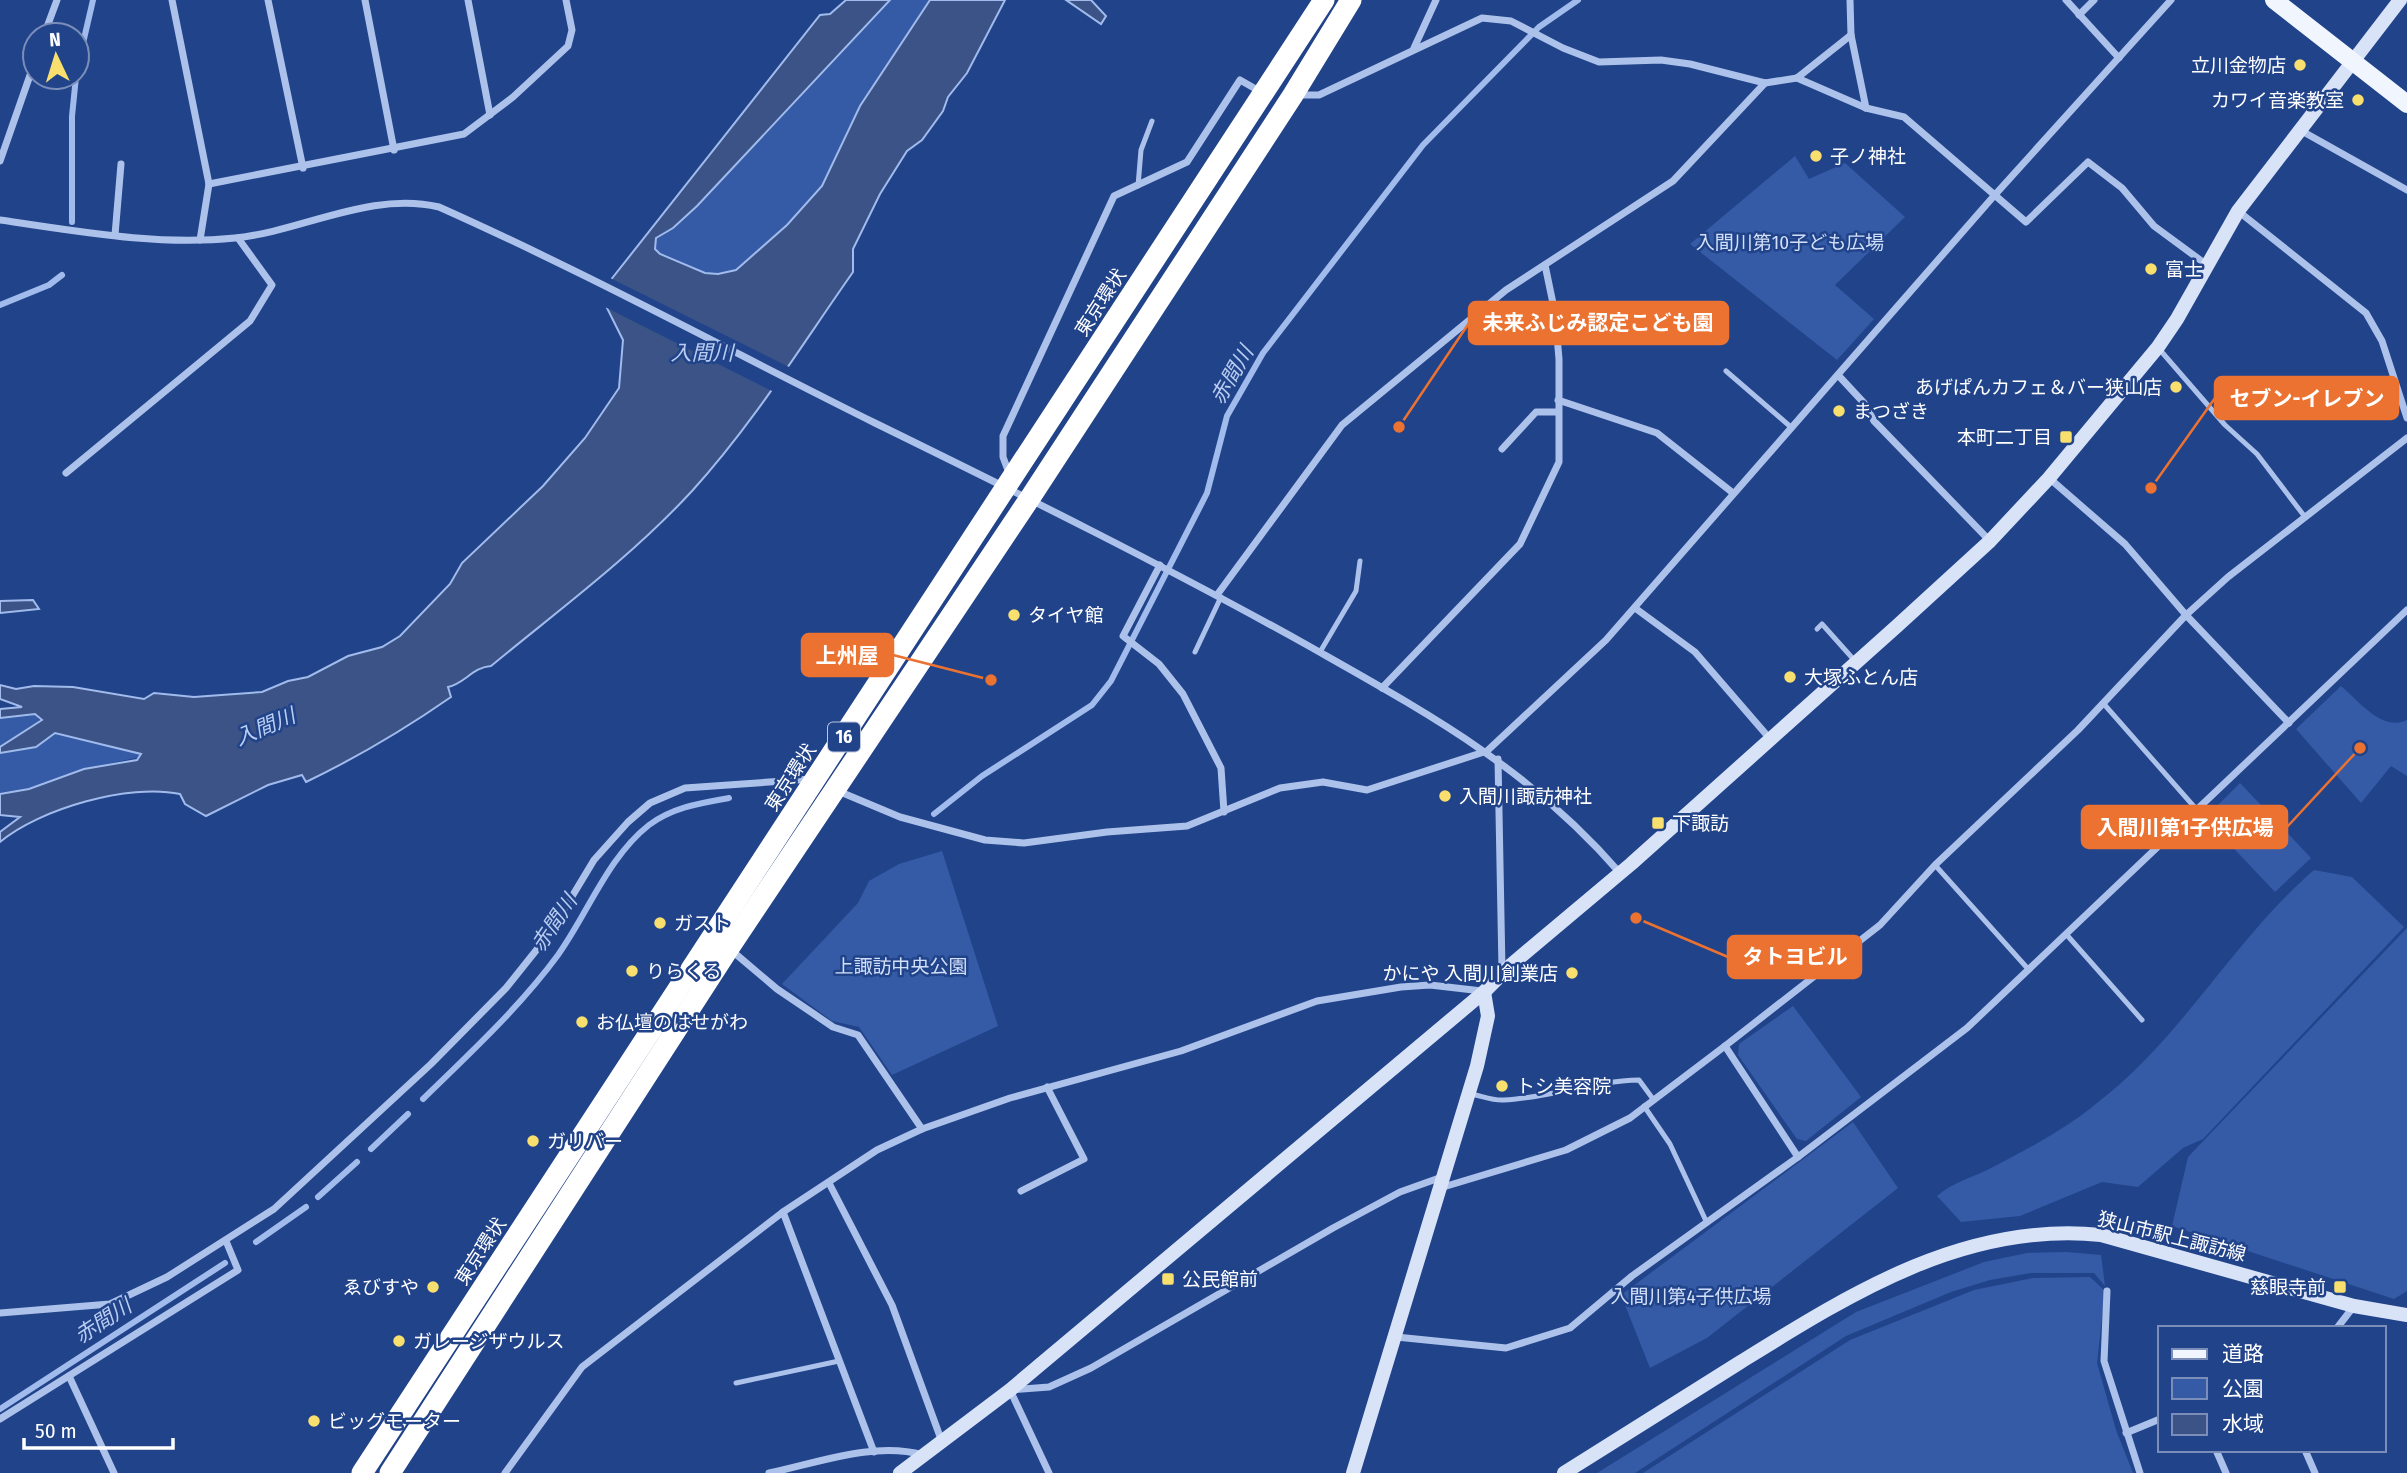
<svg xmlns="http://www.w3.org/2000/svg" width="2407" height="1473" font-family="'Fira Sans Condensed','Noto Sans JP',sans-serif">
<rect width="100%" height="100%" fill="#21438a"/>
<g fill="#355ba7">
<path d="M890,0H930L849,127L822,186L787,225L735,270L718,274L705,273L660,254L655,249L656,238L673,228L697,206Z"/>
<path d="M1795,156L1809,179L1845,163L1905,217L1835,285L1874,319L1837,360L1690,244Z"/>
<path d="M2341,686C2359,701 2382,732 2407,720V776L2391,766L2361,803L2296,729Z"/>
<path d="M35,714L41,723L0,747V718Z"/>
<path d="M55,733L139,751L140,757L84,769L29,789L0,794V753L36,748Z"/>
<path d="M2240,783L2311,858L2275,892L2205,818Z"/>
<path d="M942,851L998,1026L892,1075L859,1027L832,1021L782,984L858,903L869,881L899,864Z"/>
<path d="M2314,870L2352,877L2404,927L2203,1139L2183,1148L2138,1187L2102,1182L2020,1216L1961,1222L1937,1196C1954,1181 1973,1178 1993,1167C2028,1149 2067,1128 2097,1103C2182,1038 2234,939 2314,870Z"/>
<path d="M2407,928V1291L2394,1299L2172,1226L2188,1157Z"/>
<path d="M1793,1006L1861,1097L1806,1141L1797,1139L1738,1055L1739,1044Z"/>
<path d="M1853,1122L1898,1188L1707,1338L1650,1368L1621,1295Z"/>
<path d="M2066,1252L2101,1255L2105,1286L2094,1273H2031L1990,1280L1951,1292L1846,1336L1635,1473H1597L1856,1312L1984,1262L2027,1253Z"/>
<path d="M2090,1277L2105,1291L2097,1363L2116,1430L2133,1473H1643L1850,1340L1974,1290L2033,1278Z"/>
</g>
<g fill="#3b5387" stroke="#a1bbec" stroke-width="2">
<path d="M846,0H890L697,206L673,228L656,238L655,249L660,254L705,273L718,274L736,270L787,225L822,186L860,106L930,0H1005L967,73L948,97L943,111L922,140L907,151L880,194L853,249V272C801,346 753,424 692,491C631,557 560,609 491,666C473,667 464,684 448,687L451,697C405,729 358,757 306,782L302,775L268,785L206,816L185,804L180,794C129,783 39,809 0,842V832L20,817L0,815V794L29,789L84,769L137,760L141,754L55,733L36,747L0,753V747L42,720L35,714L0,718V709L22,707L0,699V685L16,689L34,686L73,687L144,699L154,693L194,697L262,692L288,681L308,677L348,656L382,647L400,636L450,584L462,563L543,486L585,438L619,388L623,340L607,308L606,286L820,15L830,14Z"/>
<path d="M1066,0H1091L1106,16L1101,24Z"/>
<path d="M33,600L39,609L0,613V601Z"/>
</g>
<path fill="#21438a" d="M608,277L791,368L774,392L603,306L600,294Z"/>
<g fill="none" stroke-linecap="round" stroke-linejoin="round">
<g stroke="#a1bbec" stroke-width="6">
<path d="M77,69L93,0"/>
<path d="M72,222V116L76,77"/>
<path d="M0,305L49,285L62,275"/>
<path d="M934,814L982,776L1092,705L1111,681L1207,493L1227,416L1263,353L1423,145L1539,27L1578,0"/>
<path d="M423,1099C470,1053 519,1008 558,955C588,913 608,857 649,825C673,807 701,803 729,798"/>
<path d="M371,1149L408,1114"/>
<path d="M318,1197L357,1162"/>
<path d="M256,1242L306,1207"/>
<path d="M0,1409L225,1263"/>
</g>
<g stroke="#adc2eb" stroke-width="5">
<path d="M1138,186L1141,150L1152,121"/>
<path d="M2160,350L2225,425L2257,454L2305,517"/>
<path d="M1726,371L1792,428"/>
<path d="M1817,629L1822,624L1855,661"/>
<path d="M1195,652L1221,597"/>
<path d="M1320,652L1356,591L1360,561"/>
<path d="M2103,703L2197,810"/>
<path d="M1935,865L2029,970"/>
<path d="M2066,934L2142,1020"/>
<path d="M1471,1094C1482,1096 1493,1101 1504,1100C1549,1098 1594,1081 1639,1080L1653,1099"/>
<path d="M1644,1106L1670,1144L1707,1223"/>
<path d="M736,1383L839,1361"/>
</g>
<g stroke="#adc2eb" stroke-width="7">
<path d="M172,0L209,184L200,240"/>
<path d="M268,0L303,168"/>
<path d="M365,0L394,150"/>
<path d="M468,0L490,115"/>
<path d="M1850,0L1851,35L1866,108"/>
<path d="M2066,0L2119,58"/>
<path d="M2079,15L2094,0"/>
<path d="M44,35L57,0"/>
<path d="M1414,48L1436,0"/>
<path d="M1797,78L1866,108L1904,117L2026,222L2088,162L2122,188L2154,226L2207,265"/>
<path d="M1297,95H1319L1482,18L1511,21L1563,48L1599,62L1661,60L1690,64L1765,83L1797,78L1851,35"/>
<path d="M2300,130L2407,190"/>
<path d="M0,161L35,61"/>
<path d="M209,184L464,134L513,97L568,46L572,30L566,0"/>
<path d="M2238,211L2366,313L2382,341L2407,418"/>
<path d="M0,220C77,231 156,246 235,238C303,231 370,191 439,207C587,273 730,351 875,423C1020,494 1165,566 1307,645C1427,713 1528,767 1620,873"/>
<path d="M115,235L121,164"/>
<path d="M1838,375L1864,403L1874,421L1990,541"/>
<path d="M1558,400L1657,433L1733,493"/>
<path d="M1502,449L1536,412H1557"/>
<path d="M66,473L250,321L272,285L238,238"/>
<path d="M1009,473L1003,457V436L1114,196L1187,162L1240,80L1261,92"/>
<path d="M2049,478L2125,544L2186,615L2289,723"/>
<path d="M1160,565L1123,636L1159,664L1183,694L1221,768L1224,812"/>
<path d="M1217,595L1342,425L1506,290L1673,181L1765,83"/>
<path d="M1635,608L1695,652L1771,740"/>
<path d="M1382,688L1520,544L1559,462V359L1555,313L1545,265"/>
<path d="M1498,759L1502,970"/>
<path d="M838,791L900,817L985,840L1024,843L1107,832L1187,826L1280,788L1323,782L1367,790L1487,751L1606,640L1993,197L2171,0"/>
<path d="M731,950L777,989L814,1014L833,1027L858,1035L922,1129"/>
<path d="M1725,1046L1798,1157"/>
<path d="M829,1183L892,1305L942,1442"/>
<path d="M1440,1188L1566,1150L1630,1118L1725,1046L1880,925L1935,865L2078,730L2186,615L2228,577L2407,438"/>
<path d="M1021,1191L1084,1159L1047,1087"/>
<path d="M783,1212L874,1452"/>
<path d="M2107,1291L2104,1361L2140,1473"/>
<path d="M0,1313L110,1304L167,1277L274,1209L431,1064L506,988L550,933L594,860L628,822L650,803L685,788L812,779"/>
<path d="M2337,1328L2354,1306"/>
<path d="M1396,1337L1506,1348L1570,1328L1632,1276L1798,1157L1967,1028L2407,610"/>
<path d="M69,1376L114,1473"/>
<path d="M0,1419L238,1270L226,1241"/>
<path d="M2126,1433L2160,1419"/>
<path d="M2216,1450L2226,1473"/>
<path d="M2305,1450L2315,1473"/>
<path d="M505,1473L582,1367L783,1212L877,1150L922,1129L1010,1098L1181,1051L1317,1001L1401,987L1430,985L1482,991"/>
<path d="M769,1473C817,1463 875,1441 923,1455"/>
<path d="M1049,1473L1010,1390L1049,1387L1091,1368L1333,1228L1400,1192L1442,1177"/>
</g>
<g stroke="#d8e3f8" stroke-width="14">
<path d="M900,1473L1010,1390L1484,992L1512,964L1631,864L1897,626L1990,541L2049,478L2158,347L2177,319L2238,211L2400,0"/>
<path d="M1353,1473L1477,1066L1488,1016L1484,992"/>
<path d="M1564,1473C1622,1436 1681,1400 1739,1363C1850,1294 1965,1221 2101,1235L2354,1306L2407,1315"/>
</g>
<path stroke="#f1f5fe" stroke-width="18" d="M2274,0L2407,104"/>
<g stroke="#fff" stroke-width="21">
<path d="M362,1473L1324,0"/>
<path d="M390,1473L729,948L1030,498L1293,95L1351,0"/>
</g>
</g>
<g fill="#f8df6e" stroke="#21438a" stroke-width="2.5">
<circle cx="2300" cy="65" r="7"/>
<circle cx="2358" cy="100" r="7"/>
<circle cx="1816" cy="156" r="7"/>
<circle cx="2151" cy="269" r="7"/>
<circle cx="2176" cy="387" r="7"/>
<circle cx="1839" cy="411" r="7"/>
<rect x="2059" y="430" width="14" height="14" rx="3.5"/>
<circle cx="1014" cy="615" r="7"/>
<circle cx="1790" cy="677" r="7"/>
<circle cx="1445" cy="796" r="7"/>
<rect x="1651" y="816" width="14" height="14" rx="3.5"/>
<circle cx="660" cy="923" r="7"/>
<circle cx="632" cy="971" r="7"/>
<circle cx="1572" cy="973" r="7"/>
<circle cx="582" cy="1022" r="7"/>
<circle cx="1502" cy="1086" r="7"/>
<circle cx="533" cy="1141" r="7"/>
<rect x="1161" y="1272" width="14" height="14" rx="3.5"/>
<circle cx="433" cy="1287" r="7"/>
<rect x="2333" y="1280" width="14" height="14" rx="3.5"/>
<circle cx="399" cy="1341" r="7"/>
<circle cx="314" cy="1421" r="7"/>
</g>
<g text-anchor="middle" stroke-width="5" stroke-linejoin="round" paint-order="stroke">
<rect fill="#21438a" stroke="#bcc7dc" stroke-width="2" x="828" y="722.5" width="32" height="29" rx="5"/>
<g font-size="18" font-weight="bold" fill="#fff">
<text x="844" y="743">16</text>
</g>
<g font-size="19" fill="#fff" stroke="#21438a" text-anchor="start">
<text x="2286" y="72" text-anchor="end">立川金物店</text>
<text x="2344" y="107" text-anchor="end">カワイ音楽教室</text>
<text x="1830" y="163">子ノ神社</text>
<text x="2165" y="276">富士</text>
<text x="2162" y="394" text-anchor="end">あげぱんカフェ＆バー狭山店</text>
<text x="1853" y="418">まつざき</text>
<text x="2052" y="444" text-anchor="end">本町二丁目</text>
<text x="1028" y="622">タイヤ館</text>
<text x="1804" y="684">大塚ふとん店</text>
<text x="1459" y="803">入間川諏訪神社</text>
<text x="1672" y="830">下諏訪</text>
<text x="674" y="930">ガスト</text>
<text x="646" y="978">りらくる</text>
<text x="1558" y="980" text-anchor="end">かにや 入間川創業店</text>
<text x="596" y="1029">お仏壇のはせがわ</text>
<text x="1516" y="1093">トシ美容院</text>
<text x="547" y="1148">ガリバー</text>
<text x="1182" y="1286">公民館前</text>
<text x="419" y="1294" text-anchor="end">ゑびすや</text>
<text x="2326" y="1294" text-anchor="end">慈眼寺前</text>
<text x="413" y="1348">ガレージザウルス</text>
<text x="328" y="1428">ビッグモーター</text>
</g>
<g font-size="19" fill="#d2dff8" stroke="#21438a">
<text x="1790" y="249">入間川第10子ども広場</text>
<text x="901" y="973">上諏訪中央公園</text>
<text x="1691" y="1303">入間川第4子供広場</text>
</g>
<g font-size="19" fill="#fff" stroke="#21438a">
<text transform="translate(1100 302) rotate(-57)" y="7">東京環状</text>
<text transform="translate(790 777) rotate(-57)" y="7">東京環状</text>
<text transform="translate(2172 1236) rotate(14)" y="7">狭山市駅上諏訪線</text>
<text transform="translate(480 1251) rotate(-57)" y="7">東京環状</text>
</g>
<g font-size="21" font-style="italic" fill="#b9cdf2" stroke="#21438a">
<text x="702" y="360">入間川</text>
<text transform="translate(1232 375) rotate(-60)" y="7">赤間川</text>
<text transform="translate(265 727) rotate(-23)" y="7">入間川</text>
<text transform="translate(554 923) rotate(-56)" y="7">赤間川</text>
<text transform="translate(103 1321) rotate(-33)" y="7">赤間川</text>
</g>
</g>
<path fill="none" stroke="#eb7230" stroke-width="2.5" d="M1399 427L1469 323M2151 488L2215 398M991 680L893 655M2360 748L2287 827M1636 918L1728 957"/>
<g fill="#eb7230" stroke="#21438a" stroke-width="2.5">
<circle cx="1399" cy="427" r="7"/>
<circle cx="2151" cy="488" r="7"/>
<circle cx="991" cy="680" r="7"/>
<circle cx="2360" cy="748" r="7"/>
<circle cx="1636" cy="918" r="7"/>
</g>
<g fill="#eb7230" stroke="#eb7230" stroke-width="2.5">
<rect x="1469" y="302" width="259" height="42" rx="7"/>
<rect x="2215" y="377" width="183" height="42" rx="7"/>
<rect x="802" y="634" width="91" height="42" rx="7"/>
<rect x="2082" y="806" width="205" height="42" rx="7"/>
<rect x="1728" y="936" width="133" height="42" rx="7"/>
</g>
<g font-size="21" text-anchor="middle" font-weight="bold" fill="#fff">
<text x="1598" y="330">未来ふじみ認定こども園</text>
<text x="2307" y="406">セブン-イレブン</text>
<text x="847" y="663">上州屋</text>
<text x="2185" y="835">入間川第1子供広場</text>
<text x="1795" y="964">タトヨビル</text>
</g>
<rect x="2158" y="1326" width="228" height="126" fill="#21438a" stroke="#7a8eb9" stroke-width="2"/>
<rect x="2172" y="1349" width="35" height="10" fill="#f1f5fe" stroke="#7a8eb9" stroke-width="2"/>
<text x="2222" y="1361" font-size="21" fill="#ffffff">道路</text>
<rect x="2172" y="1378" width="35" height="21" fill="#355ba7" stroke="#7a8eb9" stroke-width="2"/>
<text x="2222" y="1396" font-size="21" fill="#ffffff">公園</text>
<rect x="2172" y="1414" width="35" height="21" fill="#3b5387" stroke="#7a8eb9" stroke-width="2"/>
<text x="2222" y="1431" font-size="21" fill="#ffffff">水域</text>
<g transform="translate(56 56) rotate(356)"><circle r="33" fill="#21438a" stroke="#7a8eb9" stroke-width="2"/>
<path d="M0-5L12 26L0 18L-12 26Z" fill="#f8df6e"/>
<text y="-10" font-size="19" font-weight="bold" text-anchor="middle" fill="#ffffff">N</text>
</g>
<path d="M24 1438v10h149v-10" fill="none" stroke="#ffffff" stroke-width="3.5"/>
<text x="35" y="1438" font-size="21" fill="#ffffff" stroke="#21438a" stroke-width="5" paint-order="stroke">50 m</text>
</svg>
